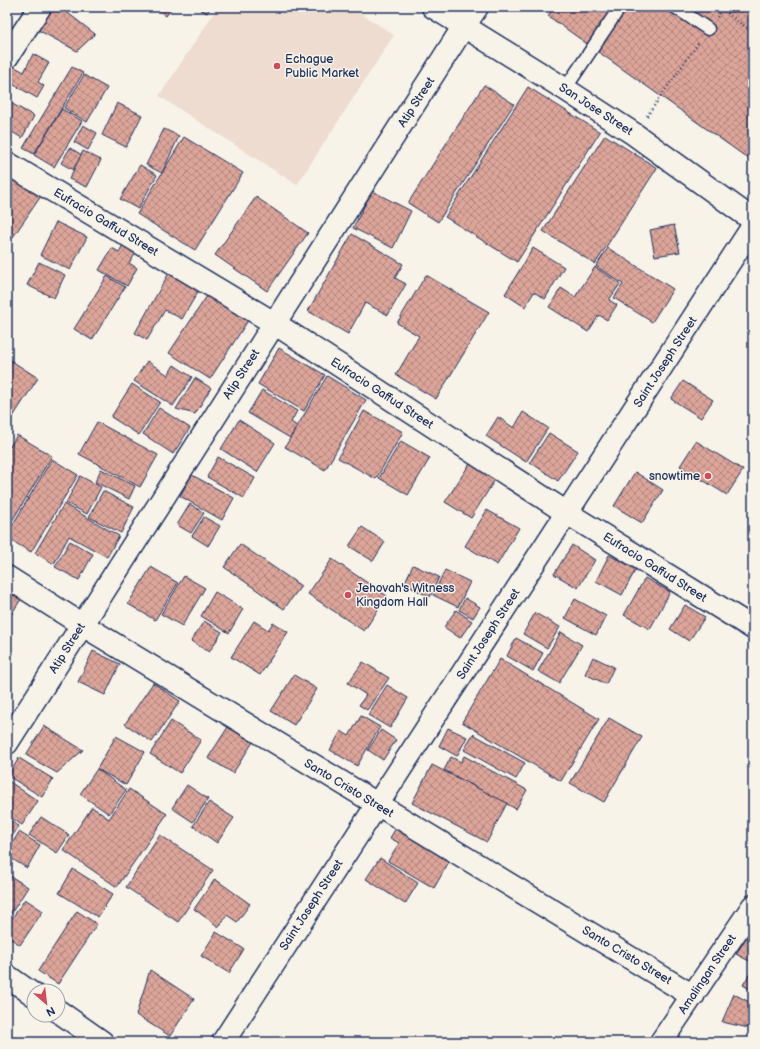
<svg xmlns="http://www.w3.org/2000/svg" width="760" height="1049" font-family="'Balsamiq Sans',sans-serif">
<defs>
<pattern id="building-cross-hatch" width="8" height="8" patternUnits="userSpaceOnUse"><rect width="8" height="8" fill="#dda599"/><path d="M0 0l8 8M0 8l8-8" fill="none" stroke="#b28780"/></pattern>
</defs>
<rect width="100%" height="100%" fill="#f7f3e8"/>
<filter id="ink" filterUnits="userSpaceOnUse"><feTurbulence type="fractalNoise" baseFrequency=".025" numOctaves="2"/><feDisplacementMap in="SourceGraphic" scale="8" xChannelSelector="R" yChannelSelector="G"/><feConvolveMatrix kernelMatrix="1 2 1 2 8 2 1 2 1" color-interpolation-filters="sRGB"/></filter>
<g filter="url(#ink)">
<path fill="#efdcd0" d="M218,7H351L394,35L297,185L159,96Z"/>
<g fill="url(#building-cross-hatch)" stroke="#1b2f5e">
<path d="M53,7H60L95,34L77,51L38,30Z"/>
<path d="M154,7H173L166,16Z"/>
<path d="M196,7H211L207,13Z"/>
<path d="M554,7H753V162L548,16Z"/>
<path d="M33,54L49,63L38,82L44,86L37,98L7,81V75L13,66L24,72Z"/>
<path d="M72,67L83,73L34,154L23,148Z"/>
<path d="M84,75L107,88L87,122L64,108Z"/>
<path d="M484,85L514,104L438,222L408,203Z"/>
<path d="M528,87L600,132L517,262L445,217Z"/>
<path d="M7,101L34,116L22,138L7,129Z"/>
<path d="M117,103L142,115L126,147L102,135Z"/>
<path d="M62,109L82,121L54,167L34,155Z"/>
<path d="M83,125L97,133L88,150L74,142Z"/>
<path d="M164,129L179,136L162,173L146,165Z"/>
<path d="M605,135L657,168L595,264L543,231Z"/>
<path d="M184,137L243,173L195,250L137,214Z"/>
<path d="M70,148L82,155L73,170L61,163Z"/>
<path d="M83,151L101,160L87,187L69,179Z"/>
<path d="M140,165L157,175L138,209L120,199Z"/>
<path d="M7,174L41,196L11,240L7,238Z"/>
<path d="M372,191L411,211L393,248L353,228Z"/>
<path d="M256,197L308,233L267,291L215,255Z"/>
<path d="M56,222L87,237L70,270L40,255Z"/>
<path d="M674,225L680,252L655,256L650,230Z"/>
<path d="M352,234L403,264L395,278L406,284L388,315L365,303L348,334L308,311Z"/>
<path d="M123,245L136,253L129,263L137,268L127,286L99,270L112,248L119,252Z"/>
<path d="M533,248L564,267L545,299L534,292L525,307L505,294Z"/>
<path d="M608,248L673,289L652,322L614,298L623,284L596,266Z"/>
<path d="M39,262L65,275L54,298L27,285Z"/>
<path d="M595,267L620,284L609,300L617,305L607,320L599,315L588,332L549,307L561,288L575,297Z"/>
<path d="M169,273L199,290L182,319L165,310L147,340L135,333Z"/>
<path d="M426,275L489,312L436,399L396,375L419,336L397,323Z"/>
<path d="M107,276L125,287L92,340L74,329Z"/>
<path d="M209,293L249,319L210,379L169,353Z"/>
<path d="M279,348L325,375L304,411L258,384Z"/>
<path d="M7,358L38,378L7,426Z"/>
<path d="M147,361L168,375L174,365L192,377L173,406L134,381Z"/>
<path d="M327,376L366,400L325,470L285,447Z"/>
<path d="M195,378L211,388L195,414L176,409Z"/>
<path d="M683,381L713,400L701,418L671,399Z"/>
<path d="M132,384L160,402L139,435L111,417Z"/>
<path d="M262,390L297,411L291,422L297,426L290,438L248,413Z"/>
<path d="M159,408L190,428L173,454L143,434Z"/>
<path d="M364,411L403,432L376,479L338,458Z"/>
<path d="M523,412L548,428L526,462L486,436L498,417L514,428Z"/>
<path d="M239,420L275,443L257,472L221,449Z"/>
<path d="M97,422L158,455L140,487L79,454Z"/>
<path d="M549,433L578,451L558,481L530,462Z"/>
<path d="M17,435L52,456L7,529V451Z"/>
<path d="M401,441L430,458L408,495L379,478Z"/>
<path d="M696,441L743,470L727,495L680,466Z"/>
<path d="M218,457L255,478L244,498L207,477Z"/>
<path d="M52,459L78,475L31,552L7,538V534Z"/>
<path d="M471,462L496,478L471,518L445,502Z"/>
<path d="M101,469L135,486L129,499L95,482Z"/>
<path d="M635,472L663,490L642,523L614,506Z"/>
<path d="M192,475L234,498L222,520L180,496Z"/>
<path d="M80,476L101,487L87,514L66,503Z"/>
<path d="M103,491L134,507L121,533L89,517Z"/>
<path d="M64,504L119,536L107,557L69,536L54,564L35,553Z"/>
<path d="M190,504L204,513L191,533L177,525Z"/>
<path d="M487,510L519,528L497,565L465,546Z"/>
<path d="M204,517L220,526L208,546L192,536Z"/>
<path d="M362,527L385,542L373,561L349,546Z"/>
<path d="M70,541L93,554L79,580L55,567Z"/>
<path d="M240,544L301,586L284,609L224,567Z"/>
<path d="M572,545L595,560L578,588L554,574Z"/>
<path d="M609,555L636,569L622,595L596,581Z"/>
<path d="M332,559L387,596L364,631L308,594Z"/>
<path d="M413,565L439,577L430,597L404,584Z"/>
<path d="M151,567L178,583L155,620L128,604Z"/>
<path d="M445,570L470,582L458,607L433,595Z"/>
<path d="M184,576L205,588L182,626L161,614Z"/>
<path d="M645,578L670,592L650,629L624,615Z"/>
<path d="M7,586L23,596L7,621Z"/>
<path d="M215,592L243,609L229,633L201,616Z"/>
<path d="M465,598L480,607L473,618L459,610Z"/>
<path d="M575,599L606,616L596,635L565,618Z"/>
<path d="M685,605L705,617L689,641L670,629Z"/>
<path d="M456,610L472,621L460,638L444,627Z"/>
<path d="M535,613L560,627L547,648L523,634Z"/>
<path d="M204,621L222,632L209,652L191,641Z"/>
<path d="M254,621L268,630L273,623L288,632L260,675L231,657Z"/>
<path d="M561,632L582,645L559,683L538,671Z"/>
<path d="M516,638L543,653L533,671L507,656Z"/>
<path d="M93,651L120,664L105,695L78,682Z"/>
<path d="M593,657L614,667L606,684L585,674Z"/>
<path d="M500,659L599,719L561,781L462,722Z"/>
<path d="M363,662L389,678L367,710L359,705L366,695L348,683Z"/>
<path d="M294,675L317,689L294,725L271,711Z"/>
<path d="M153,683L180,701L152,742L125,724Z"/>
<path d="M387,685L408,698L390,728L368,715Z"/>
<path d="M361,716L380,727L357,766L330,750L341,731L349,736Z"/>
<path d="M609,718L642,737L604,802L570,783Z"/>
<path d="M171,721L201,740L180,773L150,754Z"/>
<path d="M44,726L83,750L57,773L26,755Z"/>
<path d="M228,727L253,742L233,773L208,758Z"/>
<path d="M448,728L467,737L457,756L439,746Z"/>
<path d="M381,730L396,740L383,760L368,750Z"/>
<path d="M473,734L525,763L516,779L464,750Z"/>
<path d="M116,736L145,752L126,785L97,769Z"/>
<path d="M464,756L527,790L516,809L444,770L451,757L461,762Z"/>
<path d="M19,758L53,779L42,797L8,776Z"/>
<path d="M432,765L507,803L487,842L412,803Z"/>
<path d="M97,769L126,790L109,814L80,794Z"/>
<path d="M7,780L38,801L22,825L7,815Z"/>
<path d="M187,785L208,799L193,822L172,808Z"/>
<path d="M129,789L167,814L117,887L63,850L92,807L109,819Z"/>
<path d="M209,802L234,818L217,843L193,826Z"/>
<path d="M41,817L69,835L57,853L29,835Z"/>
<path d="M7,819L19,826L7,844Z"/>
<path d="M396,828L450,860L434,888L388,861L399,843L390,838Z"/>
<path d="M19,832L40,845L27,868L7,856V852Z"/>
<path d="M160,835L213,870L178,922L126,887Z"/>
<path d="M380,858L418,883L405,904L366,879Z"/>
<path d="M73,869L113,894L98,917L59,893Z"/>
<path d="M7,874L28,887L7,920Z"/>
<path d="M215,879L250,904L237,922L227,915L219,927L194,909Z"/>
<path d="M25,899L43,911L20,945L7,936V926Z"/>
<path d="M77,911L97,924L58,984L38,971Z"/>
<path d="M753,927V963L736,954Z"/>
<path d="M216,932L244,949L229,973L201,956Z"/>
<path d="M753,968V991L743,985Z"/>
<path d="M150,970L194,999L170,1036L136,1015Z"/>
<path d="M734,994L753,1004V1029L722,1022Z"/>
</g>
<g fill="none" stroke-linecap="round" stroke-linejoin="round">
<defs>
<g id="lane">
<path d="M675,7L708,29"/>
<path d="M565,89L620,7"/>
</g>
<g id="street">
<path d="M7,163L274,323L567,513L753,628"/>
<path d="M7,577L81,624L693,996"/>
<path d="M7,743L464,26"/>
<path d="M661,1042L753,906"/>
</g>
<g id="secondary">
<path d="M433,7L565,89L634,134L753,220"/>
<path d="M464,26L477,7"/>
<path d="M7,57L40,7"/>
<path d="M7,976L34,995"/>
<path d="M58,1011L102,1042"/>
<path d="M223,1042L753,226"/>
</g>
</defs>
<use href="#lane" stroke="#1b2f5e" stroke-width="15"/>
<use href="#street" stroke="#1b2f5e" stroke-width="25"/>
<use href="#secondary" stroke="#1b2f5e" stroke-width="25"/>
<g stroke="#1b2f5e" stroke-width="2.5" stroke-dasharray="1 3" stroke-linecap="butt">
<path d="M717,17L722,9L753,33"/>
<path d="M647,116L699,42"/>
</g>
<use href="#lane" stroke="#f7f3e8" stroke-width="12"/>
<use href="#street" stroke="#f7f3e8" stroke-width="22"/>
<use href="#secondary" stroke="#f7f3e8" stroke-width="22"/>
</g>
</g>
<g fill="#d1495b" stroke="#f7f3e8" stroke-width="1.5">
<circle cx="277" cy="66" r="4"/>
<circle cx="708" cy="476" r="4"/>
<circle cx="348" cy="595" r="4"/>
</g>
<g text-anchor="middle" stroke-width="3" stroke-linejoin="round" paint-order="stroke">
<g font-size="12" fill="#1b2f5e" stroke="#f7f3e8" text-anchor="start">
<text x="285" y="63">Echague<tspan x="285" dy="14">Public Market</tspan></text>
<text x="700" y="480" text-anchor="end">snowtime</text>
<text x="356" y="592">Jehovah's Witness<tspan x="356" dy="14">Kingdom Hall</tspan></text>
</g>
<g font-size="12" fill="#1b2f5e" stroke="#f7f3e8">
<text transform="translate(416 102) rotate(-57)" y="4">Atip Street</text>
<text transform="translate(596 109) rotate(33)" y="4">San Jose Street</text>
<text transform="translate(106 222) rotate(31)" y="4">Eufracio Gaffud Street</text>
<text transform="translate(665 362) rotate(-57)" y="4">Saint Joseph Street</text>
<text transform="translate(241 374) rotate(-57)" y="4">Atip Street</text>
<text transform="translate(382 393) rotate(33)" y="4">Eufracio Gaffud Street</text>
<text transform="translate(655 567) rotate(32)" y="4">Eufracio Gaffud Street</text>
<text transform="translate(488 634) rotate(-57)" y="4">Saint Joseph Street</text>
<text transform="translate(67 648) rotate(-58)" y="4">Atip Street</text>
<text transform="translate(349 788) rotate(31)" y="4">Santo Cristo Street</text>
<text transform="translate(311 905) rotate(-57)" y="4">Saint Joseph Street</text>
<text transform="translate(627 955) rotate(31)" y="4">Santo Cristo Street</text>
<text transform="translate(707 974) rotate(-56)" y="4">Amalingan Street</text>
</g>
</g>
<rect width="760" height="1049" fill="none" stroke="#f7f3e8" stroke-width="24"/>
<rect x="12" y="12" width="736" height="1025" fill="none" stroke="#1b2f5e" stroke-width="1.5" filter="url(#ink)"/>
<g transform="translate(46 1003) rotate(152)"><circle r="19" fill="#f7f3e8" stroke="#9fa5b1"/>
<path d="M0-3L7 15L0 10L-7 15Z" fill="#d1495b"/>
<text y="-6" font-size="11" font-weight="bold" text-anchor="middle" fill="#1b2f5e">N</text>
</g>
</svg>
